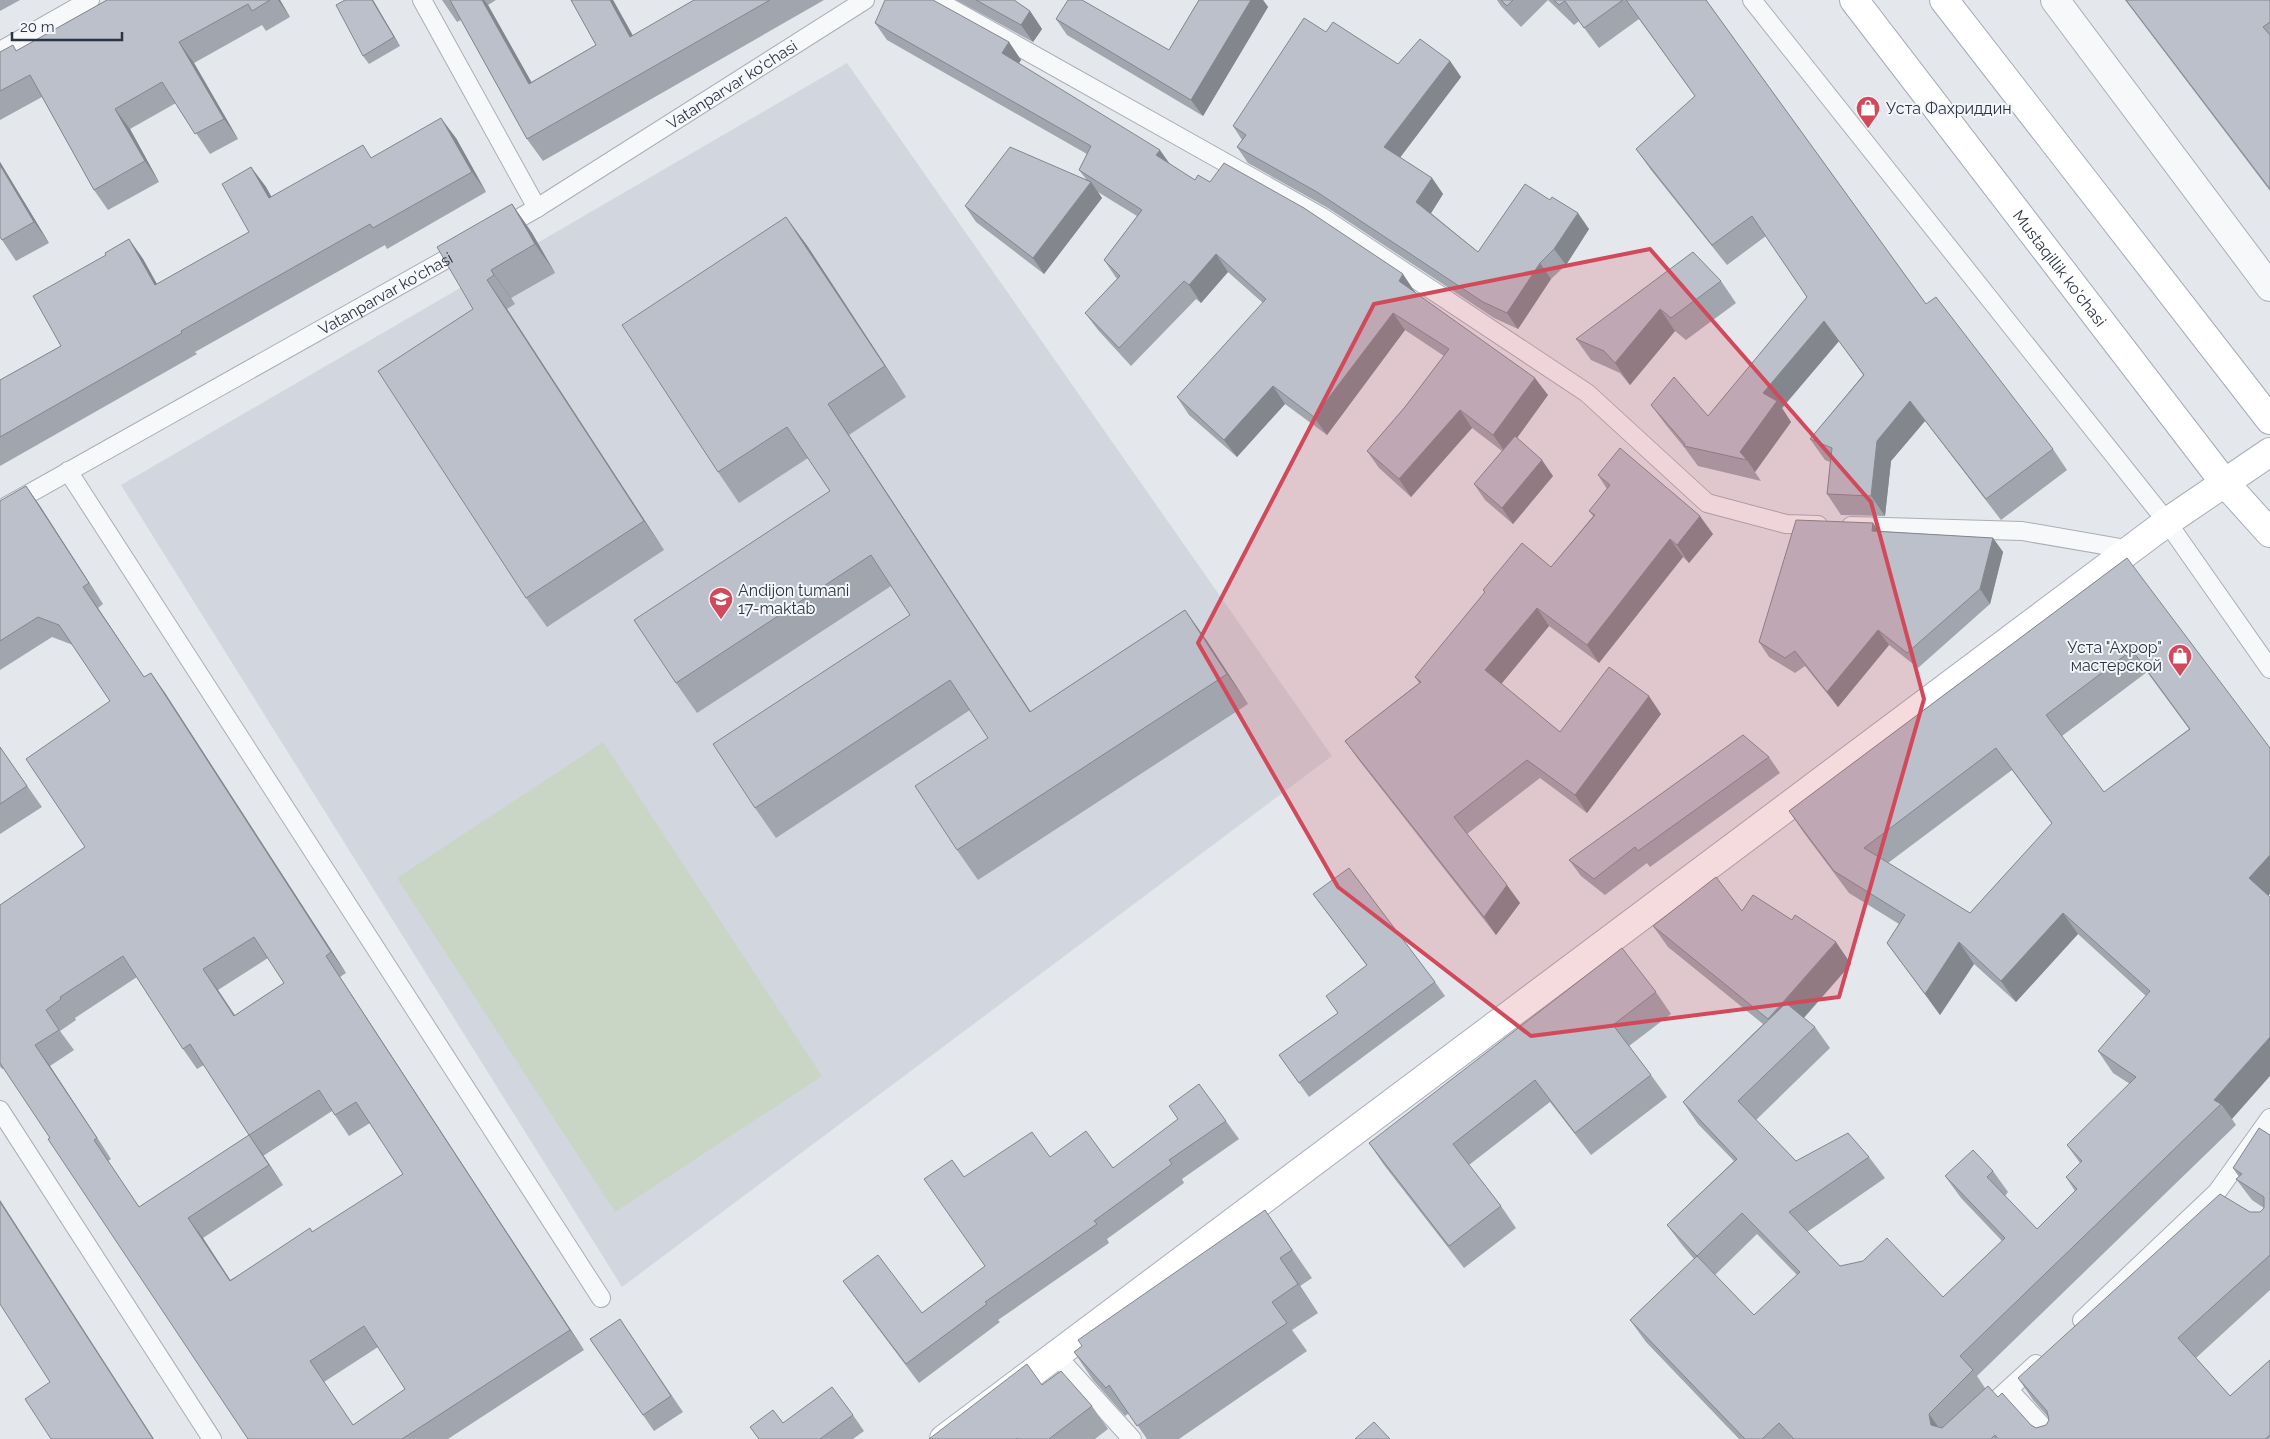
<svg xmlns="http://www.w3.org/2000/svg" width="2270" height="1439" font-family="Raleway,sans-serif">
<rect width="100%" height="100%" fill="#e4e7ec"/>
<path fill="#d2d6de" d="M847,63L1332,756L622,1287L121,485Z"/>
<path fill="#c9d6c5" d="M603,742L822,1076L615,1212L397,878Z"/>
<g fill="none" stroke-linecap="round" stroke-linejoin="round">
<defs>
<g id="lane">
<path d="M422,0L537,208"/>
<path d="M936,0L1322,217L1587,393L1707,503L1786,524L1818,525"/>
<path d="M1752,0L2167,522L2270,669"/>
<path d="M0,51L90,0"/>
<path id="s1" d="M502,228L537,208L865,0"/>
<path d="M68,471L601,1298"/>
<path id="s2" d="M0,510L466,248"/>
<path d="M1851,526L2022,531L2132,550"/>
<path d="M0,1110L212,1439"/>
<path d="M2082,1320L2217,1192L2270,1118"/>
<path d="M1056,1355L1132,1439"/>
<path d="M2009,1390L2054,1439"/>
<path d="M1954,1439L2036,1364"/>
</g>
<path id="street" d="M2055,0L2270,287"/>
<path id="secondary" d="M944,1439L2167,522L2270,452"/>
<g id="primary">
<path id="s3" d="M1854,0L2224,482L2270,533"/>
<path d="M1944,0L2270,420"/>
</g>
</defs>
<use href="#lane" stroke="#a9aeb7" stroke-width="20"/>
<use href="#street" stroke="#a9aeb7" stroke-width="30"/>
<use href="#secondary" stroke="#a9aeb7" stroke-width="30"/>
<use href="#primary" stroke="#a3abb8" stroke-width="30"/>
<use href="#lane" stroke="#f7f8fa" stroke-width="18"/>
<use href="#street" stroke="#f7f8fa" stroke-width="28"/>
<use href="#secondary" stroke="#fff" stroke-width="28"/>
<use href="#primary" stroke="#fff" stroke-width="28"/>
</g>
<g fill="#a1a5ae" fill-rule="evenodd">
<path d="M0,0H20L0,11Z"/>
<path d="M107,0H280L290,17L266,31L262,25L194,63L238,139L210,154L176,103L130,129L159,182L108,210L94,190L42,97L0,120V52L16,51Z"/>
<path d="M373,0L400,46L369,64L363,56Z"/>
<path d="M442,0H496L488,5L531,82L596,45L571,0H613L633,36L694,0H824L543,161L527,139L461,20L457,22Z"/>
<path d="M956,0H1014L1030,11L1042,29L1033,42Z"/>
<path d="M1199,0H1263L1268,7L1203,116L1067,35L1056,19L1169,50Z"/>
<path d="M1497,0H1548L1521,27L1501,6Z"/>
<path d="M1548,0H1706L1926,304L2053,449L2067,470L2001,520L1925,421L1891,461L1885,516L1841,515L1827,494L1830,462L1825,460L1810,439L1863,375L1839,341L1782,408L1791,422L1755,472L1761,481L1698,466L1684,447L1666,425L1651,405L1708,416L1807,297L1766,236L1727,265L1651,170L1636,149L1695,96L1639,19L1599,48L1579,21L1574,25Z"/>
<path d="M2125,0H2270V191Z"/>
<path d="M875,23L1009,42L1021,60L1019,63L1169,164L1195,180L1210,182L1415,292L1548,395L1517,438L1553,476L1513,524L1485,500L1474,484L1502,451L1472,428L1411,497L1379,468L1367,451L1405,407L1444,356L1405,330L1327,435L1285,404L1237,457L1189,415L1177,397L1263,303L1228,272L1201,303L1196,299L1131,366L1098,330L1085,313L1117,279L1104,260L1137,216L1098,192L1102,198L1044,274L976,222L965,206L1086,179L1079,170L1087,154L887,40Z"/>
<path d="M1326,32L1398,64L1450,61L1461,77L1400,157L1432,178L1443,194L1431,213L1478,252L1550,200L1589,229L1566,265L1551,279L1518,329L1494,318L1328,208L1248,163L1237,147L1242,140L1233,126Z"/>
<path d="M456,138L486,192L387,249L385,245L195,352L197,354L0,466V380L61,346L106,255L129,239L143,259L157,284L249,232L251,167L266,187L271,197L372,158Z"/>
<path d="M0,162L49,243L16,261L0,237Z"/>
<path d="M512,204L532,233L555,273L511,298L515,304L507,309L664,550L547,627L526,598L473,309Z"/>
<path d="M786,217L808,247L906,397L849,435L1031,712L1185,610L1207,641L1248,704L978,880L957,850L988,738L970,710L776,838L755,808L910,615L891,586L697,713L676,683L830,491L808,458L739,503L718,472Z"/>
<path d="M1721,281L1736,303L1686,340L1675,331L1630,385L1620,373L1591,360L1576,339Z"/>
<path d="M1598,475L1713,534L1689,563L1683,557L1599,663L1549,626L1501,684L1560,732L1661,714L1587,813L1540,778L1467,834L1520,903L1496,935L1358,759L1345,741L1419,683L1415,677L1485,593L1483,590L1551,567L1593,516L1589,511L1607,489Z"/>
<path d="M26,486L40,506L103,604L98,608L144,677L151,673L165,693L346,973L340,977L584,1350L448,1439H248L4,1068L2,1069L0,1066V905L85,847L110,701L73,645L52,637L0,670V501ZM268,958L284,983L235,1015L218,990ZM137,977L183,1049L197,1069L204,1065L249,1135L263,1156L332,1111L349,1136L370,1123L403,1174L313,1232L230,1280L203,1238L283,1185L249,1135L139,1207L108,1161L111,1159L50,1066L74,1050L60,1031L76,1020L75,1018ZM378,1347L405,1389L353,1425L324,1382Z"/>
<path d="M1873,523L1879,531L1993,538L2003,552L1990,604L1918,668L1889,645L1838,707L1805,666L1795,673L1769,657L1759,642Z"/>
<path d="M2127,558L2268,896L2232,1119L2236,1125L1977,1376L1985,1388L1998,1397L2031,1425L2036,1428L2046,1425L2049,1420L2048,1417L2033,1400L2018,1378L2250,1212H2260L2264,1208L2252,1200L2236,1179L2239,1177L2233,1168L2270,1135V1290L2196,1358L2230,1396L2270,1360V1439H1739L1646,1342L1630,1320L1694,1259L1683,1246L1667,1225L1734,1161L1698,1124L1683,1102L1763,1024L1668,947L1653,926L1742,911L1851,964L1804,1018L1815,1027L1830,1048L1756,1120L1796,1161L1869,1157L1885,1178L1807,1232L1840,1266L1943,1297L2002,1241L1961,1198L1945,1176L1993,1171L2008,1192L2005,1196L2037,1229L2075,1191L2066,1177L2080,1163L2067,1145L2130,1084L2113,1073L2098,1051L2146,996L2078,934L2016,1002L1974,964L1940,1015L1887,943L1899,924L1849,893L1804,833L1789,811ZM2147,672L2189,729L2104,792L2062,736ZM2012,770L2052,824L1970,913L1888,863ZM1757,1234L1797,1275L1754,1315L1715,1275Z"/>
<path d="M0,747L42,807L0,834Z"/>
<path d="M1769,757L1780,773L1650,867L1647,863L1605,895L1581,876L1569,860Z"/>
<path d="M1313,894L1435,982L1445,996L1309,1097L1279,1055L1338,1013L1367,966Z"/>
<path d="M1656,992L1671,1014L1629,1046L1651,1075L1667,1097L1591,1155L1550,1102L1469,1165L1501,1206L1516,1228L1464,1268L1384,1165L1369,1143Z"/>
<path d="M1226,1121L1239,1139L1182,1179L1184,1183L1107,1239L1109,1243L998,1320L1000,1322L919,1383L856,1299L843,1281L922,1313L985,1266L964,1177L1050,1157L1113,1168Z"/>
<path d="M1265,1210L1312,1278L1300,1286L1318,1313L1292,1330L1307,1351L1179,1439H1147L1129,1413L1125,1416L1093,1380L1074,1352Z"/>
<path d="M620,1319L683,1412L654,1431L590,1339Z"/>
<path d="M1042,1385L1092,1406L1108,1429L1095,1439H929Z"/>
<path d="M853,1415L864,1431L853,1439H758L783,1423Z"/>
</g>
<g fill="#83868d">
<path d="M278,0H280L290,17Z"/>
<path d="M372,0H373L400,46L394,37Z"/>
<path d="M482,0H484L488,5L545,106L529,84Z"/>
<path d="M610,0H613L646,59L630,37Z"/>
<path d="M1251,0H1263L1268,7L1203,116L1191,100Z"/>
<path d="M1030,11L1042,29L1033,42L1021,25Z"/>
<path d="M179,42L194,63L238,139L224,119Z"/>
<path d="M1009,42L1021,60L1014,71L1002,53Z"/>
<path d="M1450,61L1461,77L1396,163L1384,147Z"/>
<path d="M115,109L130,129L159,182L145,161Z"/>
<path d="M441,118L456,138L486,192L472,172Z"/>
<path d="M1160,150L1172,167L1156,155Z"/>
<path d="M0,162L49,243L34,222L0,165Z"/>
<path d="M251,167L266,187L284,219L269,198Z"/>
<path d="M1432,178L1443,194L1428,218L1416,202Z"/>
<path d="M1091,182L1102,198L1044,274L1033,258Z"/>
<path d="M512,204L532,233L555,273L535,244Z"/>
<path d="M1578,213L1589,229L1566,265L1554,249Z"/>
<path d="M786,217L808,247L906,397L885,366Z"/>
<path d="M129,239L143,259L169,306L155,285Z"/>
<path d="M1216,254L1228,272L1201,303L1189,285Z"/>
<path d="M1540,263L1551,279L1518,329L1507,313Z"/>
<path d="M491,270L511,298L515,304L494,275Z"/>
<path d="M1403,274L1415,292L1412,298L1399,281Z"/>
<path d="M487,280L507,309L664,550L644,521Z"/>
<path d="M1660,309L1675,331L1630,385L1615,363Z"/>
<path d="M1393,313L1405,330L1327,435L1314,417Z"/>
<path d="M1824,321L1839,341L1782,408L1791,422L1755,472L1747,460L1740,452L1763,393Z"/>
<path d="M1535,378L1548,395L1506,453L1493,435Z"/>
<path d="M1273,386L1285,404L1237,457L1224,440Z"/>
<path d="M1910,401L1925,421L1891,461L1885,516L1871,496L1877,441Z"/>
<path d="M828,404L849,435L1051,743L1030,712Z"/>
<path d="M1460,410L1472,428L1411,497L1399,479Z"/>
<path d="M1542,460L1553,476L1513,524L1502,508Z"/>
<path d="M26,486L40,506L103,604L89,583Z"/>
<path d="M1700,516L1713,534L1689,563L1677,545Z"/>
<path d="M1873,523L1883,538L1872,531Z"/>
<path d="M1993,538L2003,552L1990,604L1980,589Z"/>
<path d="M1670,539L1683,557L1599,663L1587,645Z"/>
<path d="M83,587L98,608L158,698L144,677Z"/>
<path d="M1537,608L1549,626L1498,688L1485,670Z"/>
<path d="M1185,610L1207,641L1248,704L1227,674Z"/>
<path d="M1878,630L1889,645L1838,707L1827,692Z"/>
<path d="M151,673L165,693L346,973L331,952Z"/>
<path d="M1649,696L1661,714L1587,813L1575,795Z"/>
<path d="M2270,855V894L2264,900L2249,878Z"/>
<path d="M1507,885L1520,903L1496,935L1484,917Z"/>
<path d="M2063,913L2078,934L2016,1002L2001,981Z"/>
<path d="M1836,942L1851,964L1783,1041L1768,1020Z"/>
<path d="M1959,942L1974,964L1940,1015L1925,994Z"/>
<path d="M326,956L340,977L584,1350L570,1330Z"/>
<path d="M203,969L218,990L248,1036L234,1016Z"/>
<path d="M2270,1037V1076L2232,1119L2221,1104L2214,1100Z"/>
<path d="M35,1045L50,1066L111,1159Z"/>
<path d="M249,1135L264,1156L283,1185L269,1165Z"/>
<path d="M0,1200L154,1439H153L0,1202Z"/>
<path d="M188,1218L203,1238L244,1301L230,1281Z"/>
<path d="M1280,1258L1300,1286L1318,1313L1298,1284Z"/>
<path d="M1929,1414L1944,1435L1931,1425Z"/>
</g>
<g fill="#bbc0ca" stroke="#83868d" fill-rule="evenodd">
<path d="M107,0H270L252,11L248,4L179,42L224,119L195,134L162,82L115,109L145,161L94,190L30,75L0,91V52L13,45L16,51Z"/>
<path d="M345,0H372L394,37L363,56L336,5Z"/>
<path d="M450,0H482L529,84L596,45L571,0H610L630,37L694,0H770L527,139Z"/>
<path d="M885,0H933L1009,42L1002,53L1160,150L1156,155L1195,180L1198,175L1210,182L1224,163L1304,208L1403,274L1399,281L1535,378L1493,435L1460,410L1399,479L1367,451L1405,407L1449,349L1393,313L1314,417L1273,386L1224,440L1177,397L1266,299L1216,254L1189,285L1184,281L1119,348L1085,313L1120,276L1104,260L1142,210L1079,170L1091,146L875,23Z"/>
<path d="M976,0H1014L1030,11L1021,25Z"/>
<path d="M1068,0H1082L1169,50L1199,0H1251L1191,100L1056,19Z"/>
<path d="M1501,0H1513L1507,6Z"/>
<path d="M1554,0H1623L1584,28L1565,1L1559,5Z"/>
<path d="M1626,0H1706L1926,304L1936,297L2053,449L1986,499L1910,401L1877,441L1871,496L1827,494L1832,448L1810,439L1864,375L1824,321L1763,393L1777,401L1740,452L1747,460L1684,446L1685,444L1651,405L1674,377L1708,416L1807,297L1752,216L1712,245L1636,149L1695,96Z"/>
<path d="M2126,0H2270V22L2263,27L2270,35V189Z"/>
<path d="M1304,18L1326,32L1333,22L1398,64L1420,39L1450,61L1384,147L1432,178L1416,202L1478,252L1525,184L1550,200L1552,197L1578,213L1554,249L1540,263L1507,313L1483,302L1317,192L1237,147L1246,135L1233,126Z"/>
<path d="M441,118L472,172L373,228L370,224L181,331L182,333L0,437V380L61,346L33,296L106,255L105,253L129,239L155,285L249,232L222,184L251,167L269,198L363,145L371,158Z"/>
<path d="M1010,147L1091,182L1033,258L965,206Z"/>
<path d="M0,165L34,222L2,240L0,237Z"/>
<path d="M512,204L535,244L491,270L494,275L487,280L644,521L526,598L378,371L473,309L437,247Z"/>
<path d="M786,217L885,366L828,404L1030,712L1185,610L1227,674L957,850L915,786L988,738L950,680L755,808L713,744L910,615L871,555L676,683L634,620L830,491L787,427L718,472L622,325Z"/>
<path d="M1693,252L1721,281L1671,318L1660,309L1615,363L1604,351L1576,339Z"/>
<path d="M1515,436L1542,460L1502,508L1474,484Z"/>
<path d="M1620,448L1700,516L1677,545L1670,539L1587,645L1537,608L1485,670L1560,732L1609,667L1649,696L1575,795L1527,760L1454,817L1507,885L1484,917L1345,741L1421,682L1415,677L1485,592L1483,590L1522,543L1551,567L1595,515L1589,511L1610,485L1598,475Z"/>
<path d="M26,486L89,583L83,587L144,677L151,673L331,952L326,956L570,1330L402,1439H248L48,1139L50,1138L0,1063V905L85,847L26,759L110,701L59,625L38,617L0,641V501ZM254,937L284,983L234,1016L203,969ZM123,956L183,1049L190,1044L249,1135L319,1090L335,1115L356,1102L403,1174L312,1232L310,1228L230,1281L188,1218L269,1165L249,1135L139,1207L94,1140L97,1138L35,1045L59,1030L46,1010L61,999L60,997ZM364,1326L405,1389L353,1425L310,1361Z"/>
<path d="M1796,520L1873,523L1872,531L1993,538L1980,589L1907,653L1878,630L1827,692L1795,651L1785,658L1759,642Z"/>
<path d="M2127,558L2270,748V855L2249,878L2270,897V1037L2214,1100L2221,1104L1960,1356L1973,1370L1929,1414L1931,1425L1942,1428L1988,1386L1998,1397L2002,1393L2031,1425L2036,1428L2046,1425L2049,1420L2047,1411L2018,1378L2220,1194L2250,1212H2260L2264,1208V1197L2236,1179L2242,1174L2233,1168L2259,1128L2270,1135V1255L2178,1338L2230,1396L2270,1360V1435L2265,1439H1998L1995,1435L1991,1439H1794L1779,1423L1762,1439H1745L1630,1320L1697,1256L1667,1225L1737,1159L1683,1102L1786,1003L1815,1027L1738,1101L1796,1161L1848,1133L1869,1157L1789,1212L1840,1266L1863,1261L1887,1238L1943,1297L2005,1238L1945,1176L1973,1150L1993,1171L1987,1177L2037,1229L2077,1189L2066,1177L2082,1161L2067,1145L2136,1077L2098,1051L2150,991L2063,913L2001,981L1959,942L1925,994L1887,943L1905,915L1834,871L1789,811ZM2132,650L2190,729L2104,792L2046,715ZM1996,748L2052,823L1970,913L1864,848ZM1742,1213L1800,1272L1754,1315L1697,1256Z"/>
<path d="M1743,735L1769,757L1638,851L1635,847L1594,879L1569,860Z"/>
<path d="M0,747L27,786L0,804Z"/>
<path d="M1349,868L1435,982L1299,1083L1279,1055L1338,1013L1326,996L1367,965L1313,894Z"/>
<path d="M1716,877L1742,911L1753,895L1792,920L1795,915L1836,942L1768,1019L1653,926Z"/>
<path d="M1622,948L1656,992L1613,1025L1651,1075L1575,1133L1535,1080L1453,1144L1501,1206L1449,1246L1369,1143Z"/>
<path d="M1199,1084L1226,1121L1169,1160L1172,1164L1094,1221L1097,1224L985,1302L987,1304L906,1364L843,1281L878,1255L922,1313L985,1266L924,1179L952,1160L964,1177L1032,1132L1050,1157L1086,1131L1113,1168L1178,1119L1169,1106Z"/>
<path d="M0,1202L153,1439H51L25,1399L50,1382L0,1304Z"/>
<path d="M1265,1210L1292,1250L1280,1258L1298,1284L1272,1302L1287,1323L1137,1426L1109,1385L1106,1388L1074,1352L1082,1346L1078,1340Z"/>
<path d="M620,1319L671,1396L643,1415L590,1339Z"/>
<path d="M1027,1364L1042,1385L1061,1371L1092,1406L1049,1439H1017V1438L1016,1439H929Z"/>
<path d="M832,1387L853,1415L820,1439H759L750,1427L773,1410L783,1423Z"/>
<path d="M1374,1422L1390,1439H1355Z"/>
</g>
<path fill="#d1495b" fill-opacity="0.2" stroke="#d1495b" stroke-width="4" stroke-linejoin="round" d="M1650,249L1871,502L1924,699L1839,997L1531,1036L1338,887L1198,643L1374,304Z"/>
<defs>
<symbol id="shop-pin" viewBox="-11 -11 22 30"><path d="M0 17L-7.5 6A9.5 9.5 0 1 1 7.5 6Z" fill="#d1495b" stroke="#f4f6f9"/><path d="M-5-2.5h2.3a2.7 3.5 0 0 1 5.4 0H5L5.5 6h-11ZM-1.5-2.5h3a1.5 2.3 0 0 0-3 0Z" fill="#fff"/></symbol>
<symbol id="school-pin" viewBox="-11 -11 22 30"><path d="M0 17L-7.5 6A9.5 9.5 0 1 1 7.5 6Z" fill="#d1495b" stroke="#f4f6f9"/><path d="M0-5L7-2L0 1L-7-2ZM-4 1L0 2.5L4 1V4Q0 6-4 4Z" fill="#fff"/></symbol>
</defs>
<g fill-rule="evenodd">
<use href="#shop-pin" x="1854" y="94" width="28" height="38"/>
<use href="#school-pin" x="707" y="585" width="28" height="38"/>
<use href="#shop-pin" x="2166" y="642" width="28" height="38"/>
</g>
<g text-anchor="middle" stroke-width="4" stroke-linejoin="round" paint-order="stroke">
<g font-size="16" fill="#2b3445" stroke="#f4f6f9">
<text dy="6" stroke="none"><textPath href="#s1" startOffset="271">Vatanparvar ko'chasi</textPath></text>
<text dy="6" stroke="none"><textPath href="#s3" startOffset="338">Mustaqillik ko'chasi</textPath></text>
<text dy="6" stroke="none"><textPath href="#s2" startOffset="442">Vatanparvar ko'chasi</textPath></text>
</g>
<g font-size="16" fill="#2b3445" stroke="#f4f6f9" text-anchor="start">
<text x="1886" y="114">Уста Фахриддин</text>
<text x="738" y="596">Andijon tumani<tspan x="738" dy="18">17-maktab</tspan></text>
<text x="2162" y="653" text-anchor="end">Уста "Ахрор"<tspan x="2162" dy="18">мастерской</tspan></text>
</g>
</g>
<path d="M12 32v8h110v-8" fill="none" stroke="#2b3445" stroke-width="2.5"/>
<text x="20" y="32" font-size="15" fill="#2b3445" stroke="#f4f6f9" stroke-width="4" paint-order="stroke">20 m</text>
</svg>
